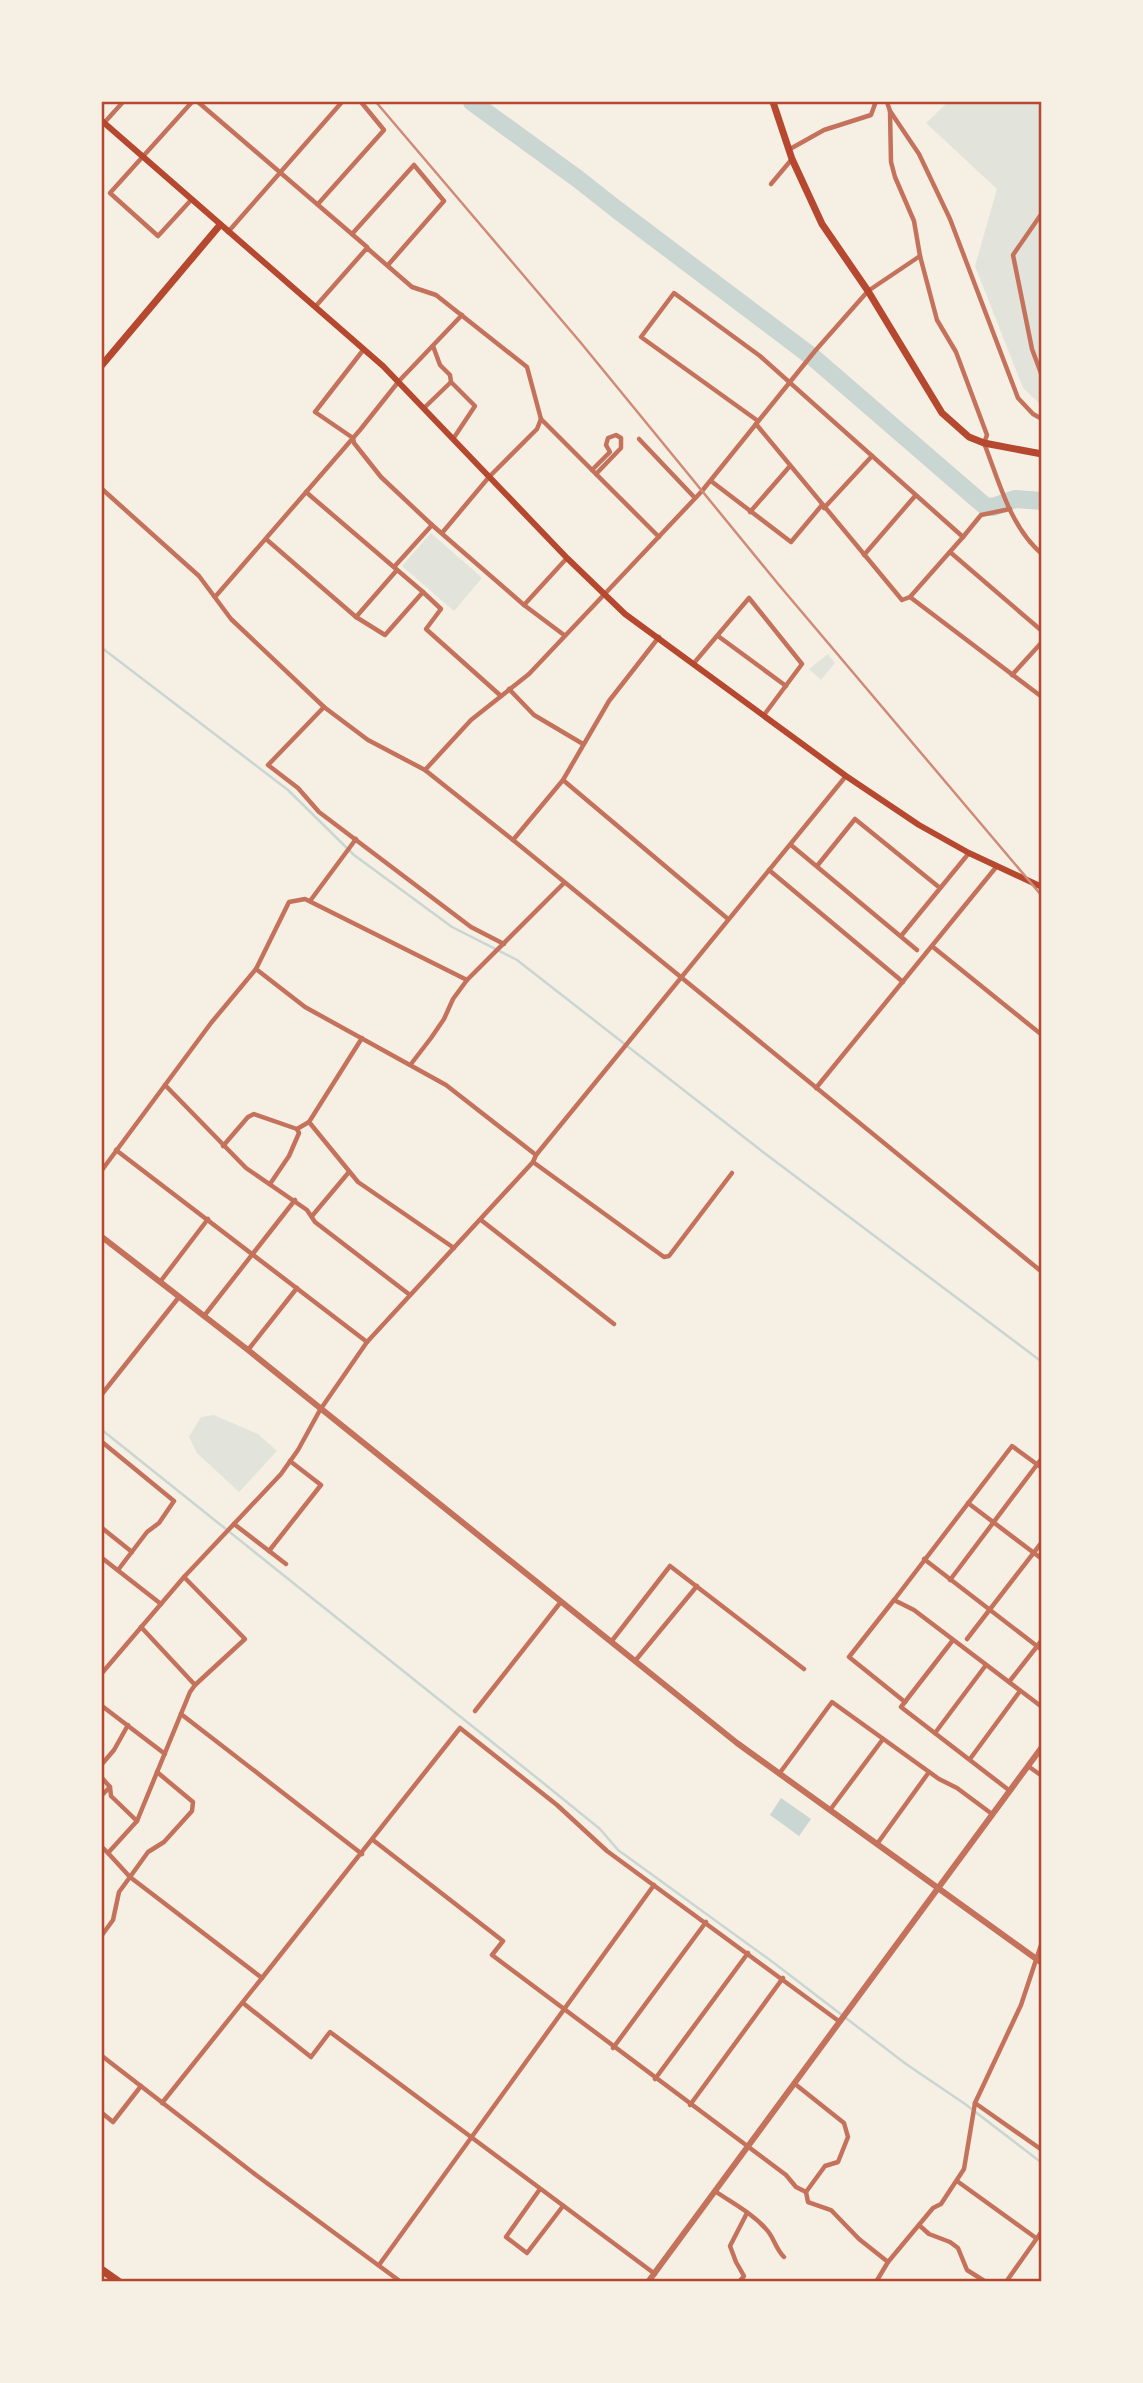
<svg xmlns="http://www.w3.org/2000/svg" width="1143" height="2383" font-family="Inter,sans-serif">
<rect width="100%" height="100%" fill="#f6efe4"/>
<g fill="#e2e4dc">
<path d="M948,102H1041V405L1023,388L975,266L997,189L926,123Z"/>
<path d="M431,533L482,578L454,611L402,566Z"/>
<path d="M828,654L835,663L821,680L809,669Z"/>
<path d="M214,1415L258,1434L277,1451L239,1492L197,1453L189,1437L201,1417Z"/>
</g>
<path fill="#c9d6d2" d="M781,1798L811,1819L799,1836L770,1815Z"/>
<g fill="none" stroke-linecap="round" stroke-linejoin="round">
<g stroke="#c9d6d2" stroke-width="2.5">
<path d="M102,648L288,790L354,855L452,927L517,960L763,1152L1042,1362"/>
<path d="M102,1430L542,1782L600,1829L618,1850L774,1963L906,2064L965,2104L1042,2163"/>
</g>
<path stroke="#c9d6d2" stroke-width="18" d="M472,102L578,179L616,209L815,359L985,506L993,507L1015,499L1042,501"/>
<g stroke="#c5725c" stroke-width="4.5">
<path d="M198,102L367,247"/>
<path d="M887,102L890,111L919,154L950,219L1018,398L1033,414L1042,419"/>
<path d="M890,111L891,162L895,177L914,221L920,256L937,320L956,352L987,435L984,443C999,481 1010,527 1042,554"/>
<path d="M104,123L123,102"/>
<path d="M790,149L824,130L871,115L875,104L873,102"/>
<path d="M771,184L792,159"/>
<path d="M192,199L158,236L110,193L192,102"/>
<path d="M318,204L384,130L361,102"/>
<path d="M1042,213L1013,255L1032,349L1042,376"/>
<path d="M228,232L342,102"/>
<path d="M352,234L414,165L444,201L388,265"/>
<path d="M920,256L868,291L815,351L702,491L529,674L471,720L425,770L513,840L1042,1272"/>
<path d="M315,307L367,248L412,287L436,295L527,367L541,419L537,429L489,477L442,533"/>
<path d="M433,346L440,365L450,375L451,382L475,406L453,439"/>
<path d="M364,349L315,412L353,438L354,443L381,477L432,525L394,567"/>
<path d="M424,408L451,382"/>
<path d="M541,419L659,537"/>
<path d="M756,424L902,600L910,597L963,537L760,356L674,293L641,337L758,421"/>
<path d="M639,439L695,498"/>
<path d="M592,470L610,452L606,445L608,438L616,435L621,438V448L596,474"/>
<path d="M711,481L791,542L822,505"/>
<path d="M102,489L199,576L231,619L324,707L368,740L425,770"/>
<path d="M824,508L872,456"/>
<path d="M750,512L790,466"/>
<path d="M432,525L524,605L564,635"/>
<path d="M963,537L981,515L1010,509"/>
<path d="M266,539L356,617L385,635L423,592L306,492"/>
<path d="M950,552L1042,631"/>
<path d="M864,555L915,496"/>
<path d="M423,592L441,609L426,629L501,696"/>
<path d="M215,597L360,430L399,381L462,315"/>
<path d="M910,597L1042,697"/>
<path d="M524,605L567,558"/>
<path d="M356,617L397,570"/>
<path d="M718,636L786,686"/>
<path d="M694,663L749,598L802,664L764,715"/>
<path d="M1012,675L1042,642"/>
<path d="M509,689L534,715L583,744"/>
<path d="M324,707L268,765L298,788L319,812L471,927L504,944"/>
<path d="M563,780L728,919"/>
<path d="M513,840L563,780L609,701L659,637"/>
<path d="M791,845L917,950"/>
<path d="M817,866L855,819L940,888"/>
<path d="M769,870L903,982"/>
<path d="M310,901L356,839"/>
<path d="M901,936L969,853"/>
<path d="M933,947L1042,1035"/>
<path d="M256,969L305,1007L446,1085L536,1155"/>
<path d="M362,1038L309,1122L358,1182L454,1248"/>
<path d="M411,1064L431,1038L444,1019L453,999L467,980L564,883"/>
<path d="M165,1085L246,1168L307,1210L315,1222L410,1295"/>
<path d="M816,1088L997,866"/>
<path d="M223,1146L248,1117L254,1114L297,1129L309,1122"/>
<path d="M116,1150L367,1342"/>
<path d="M533,1162L664,1257L669,1256L732,1173"/>
<path d="M102,1170L211,1023L256,969L289,902L305,899L467,980"/>
<path d="M270,1184L289,1156L299,1133L297,1129"/>
<path d="M312,1216L349,1172"/>
<path d="M481,1220L614,1324"/>
<path d="M160,1282L208,1219"/>
<path d="M204,1316L295,1200"/>
<path d="M248,1350L297,1288"/>
<path d="M102,1394L179,1297"/>
<path d="M102,1442L174,1501L159,1523L147,1532L118,1570"/>
<path d="M968,1503L1042,1559"/>
<path d="M234,1524L286,1564"/>
<path d="M102,1528L132,1552"/>
<path d="M269,1551L321,1485L290,1461"/>
<path d="M102,1558L161,1604"/>
<path d="M924,1559L1042,1650"/>
<path d="M184,1577L245,1639L195,1685"/>
<path d="M950,1580L1042,1458"/>
<path d="M894,1600L1012,1446L1042,1468"/>
<path d="M967,1639L1042,1542"/>
<path d="M953,1640L901,1707L1010,1791"/>
<path d="M611,1642L670,1566L804,1669"/>
<path d="M635,1661L697,1586"/>
<path d="M102,1673L184,1577L281,1474L298,1450L320,1410L367,1342L533,1162L536,1155L846,776"/>
<path d="M1009,1682L1042,1640"/>
<path d="M905,1702L849,1657L894,1600L914,1610L1042,1707"/>
<path d="M102,1706L165,1754"/>
<path d="M475,1711L560,1603"/>
<path d="M181,1714L362,1854"/>
<path d="M935,1733L986,1665"/>
<path d="M970,1759L1020,1691"/>
<path d="M102,1764L114,1750L128,1725"/>
<path d="M1028,1766L1042,1776"/>
<path d="M157,1772L193,1802L192,1811L164,1842L148,1852L130,1877L262,1978L162,2103"/>
<path d="M779,1774L832,1702L939,1779L957,1788L992,1814"/>
<path d="M102,1778L110,1787L111,1796L137,1821"/>
<path d="M102,1795L110,1787"/>
<path d="M830,1810L883,1739"/>
<path d="M373,1840L503,1941L492,1955L786,2175L796,2187L806,2192L825,2166L838,2162L848,2137L844,2123L795,2084"/>
<path d="M877,1844L929,1772"/>
<path d="M102,1847L108,1853L137,1821L190,1692L195,1685L141,1627"/>
<path d="M102,1935L113,1920L119,1892L130,1877L108,1853"/>
<path d="M262,1978L460,1728L557,1805L607,1851L840,2022"/>
<path d="M243,2003L311,2057L330,2032L655,2274"/>
<path d="M613,2048L706,1922"/>
<path d="M102,2056L256,2175L401,2282"/>
<path d="M655,2079L748,1953"/>
<path d="M975,2103L1042,2150"/>
<path d="M690,2105L783,1978"/>
<path d="M102,2113L113,2122L141,2086"/>
<path d="M957,2181L1036,2238"/>
<path d="M540,2189L506,2237L527,2253L563,2206"/>
<path d="M715,2191C732,2203 752,2213 766,2229C774,2237 775,2248 784,2257"/>
<path d="M806,2192L808,2202L831,2210L859,2239L888,2262"/>
<path d="M919,2225L929,2234L950,2242L958,2248L967,2270L986,2282"/>
<path d="M379,2265L654,1885"/>
<path d="M739,2282L744,2276L736,2262L730,2246L747,2213"/>
<path d="M876,2282L888,2262L933,2208L941,2204L964,2169L975,2103L1021,2005L1042,1942"/>
<path d="M1006,2282L1042,2231"/>
</g>
<g stroke="#c5725c" stroke-width="6">
<path d="M102,1237L248,1350L737,1743L1042,1963"/>
<path d="M648,2282L1042,1747"/>
</g>
<path stroke="#b5482f" stroke-width="6" d="M102,121L383,366L567,558L625,614L846,776L919,825L969,853L1042,887"/>
<g stroke="#b5482f" stroke-width="7">
<path d="M773,102L792,159L822,224L868,291L942,413L969,437L984,443L1042,454"/>
<path d="M102,365L220,225"/>
</g>
<path stroke="#b5482f" stroke-width="8" d="M102,2270L119,2282"/>
<path stroke="#cf8b77" stroke-width="2.5" d="M376,102L581,343L779,585L1042,896"/>
</g>
<rect width="1143" height="2383" fill="none" stroke="#f6efe4" stroke-width="206"/>
<rect x="103" y="103" width="937" height="2177" fill="none" stroke="#b5482f" stroke-width="2.5"/>
</svg>
